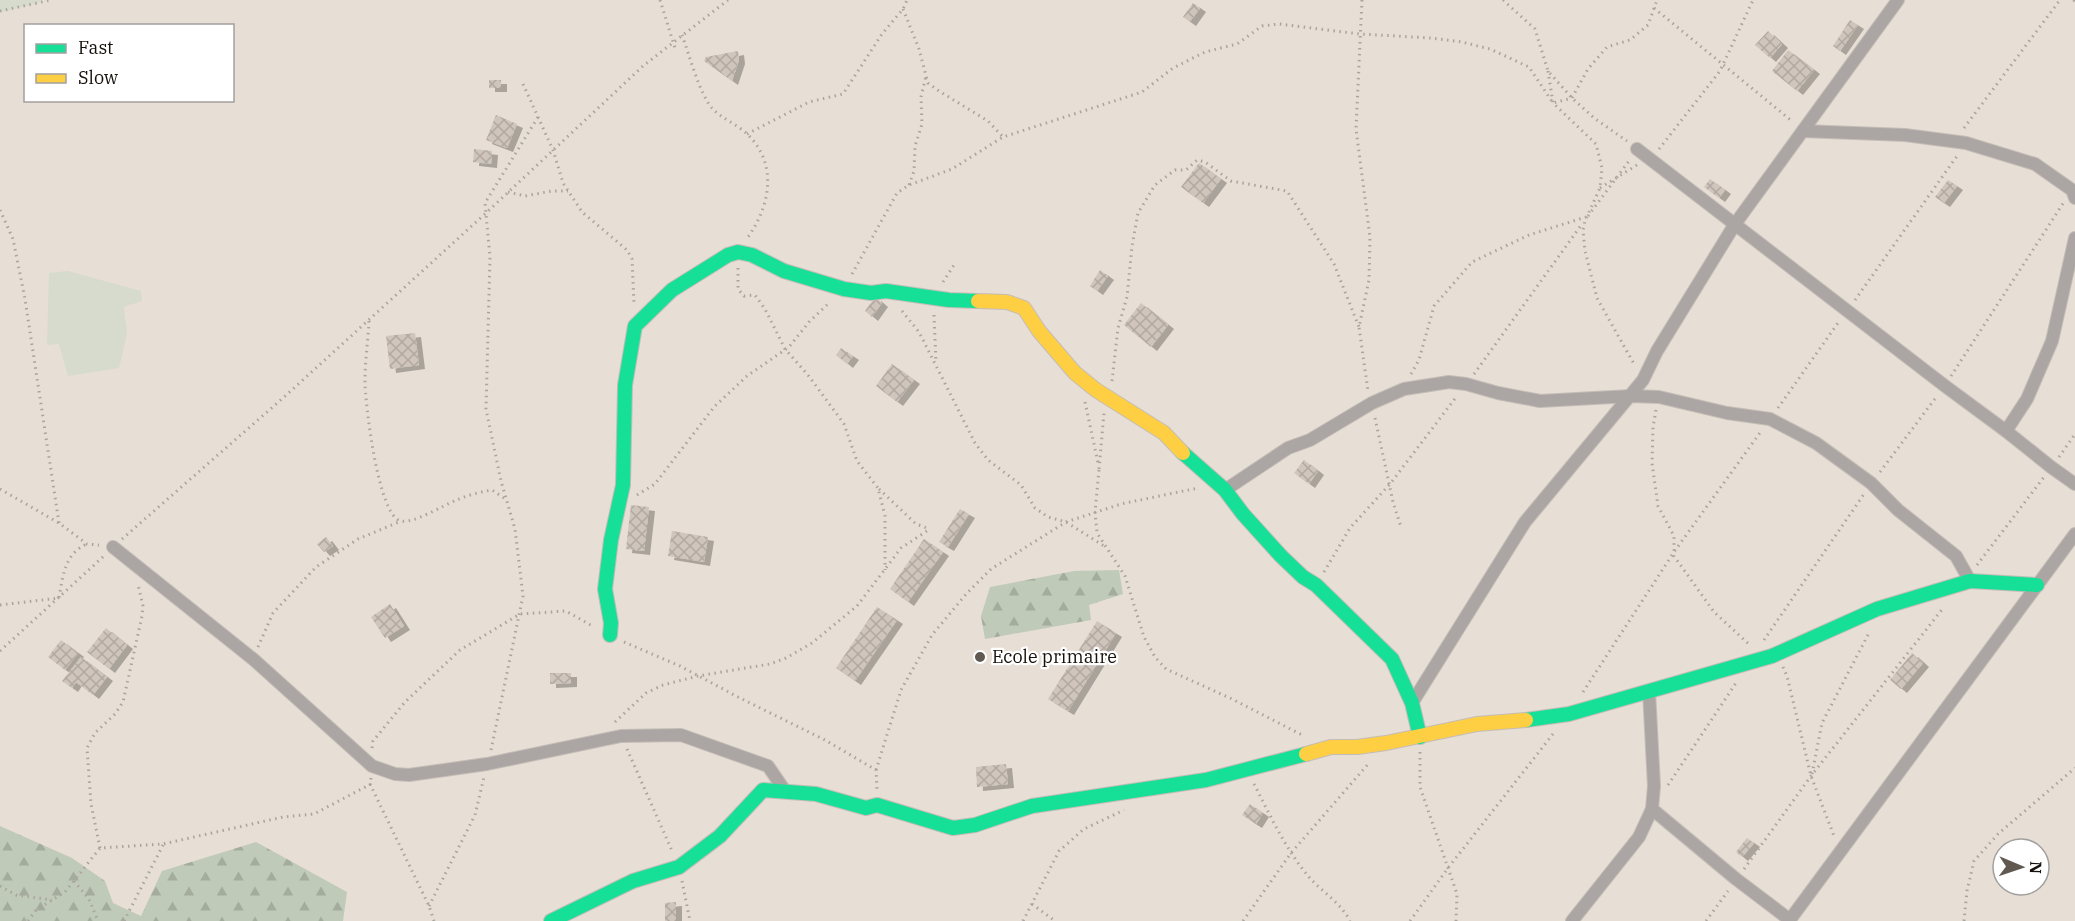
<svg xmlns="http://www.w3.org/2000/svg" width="2075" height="921" font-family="'IBM Plex Serif',serif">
<defs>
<pattern id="forest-firs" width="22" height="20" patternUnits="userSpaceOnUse" patternTransform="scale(1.5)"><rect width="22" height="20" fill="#c0cab8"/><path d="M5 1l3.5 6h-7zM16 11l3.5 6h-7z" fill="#a4ac9d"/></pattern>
<pattern id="building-cross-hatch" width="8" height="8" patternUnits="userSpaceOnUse" patternTransform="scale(1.5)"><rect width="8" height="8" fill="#cfc5bd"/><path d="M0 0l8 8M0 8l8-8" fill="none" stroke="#b1a8a1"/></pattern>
<filter id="shadow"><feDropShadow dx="6" dy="4" stdDeviation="0" flood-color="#0004"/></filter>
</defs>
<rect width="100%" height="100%" fill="#e7ded5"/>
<g fill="#d6dbce">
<path d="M0,0H41L40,2L7,11L0,12Z"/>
<path d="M68,271L141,291L142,301L124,307L127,334L119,368L68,376L59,344L47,345L49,273Z"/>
</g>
<g fill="url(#forest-firs)">
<path d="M1119,570L1123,594L1089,605L1091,620L985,639L981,616L990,587L1074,571Z"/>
<path d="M0,826L72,858L105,881L113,903L141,916L162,871L256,842L347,892L343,921H0Z"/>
</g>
<g fill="url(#building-cross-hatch)" filter="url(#shadow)">
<path d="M1193,3L1200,8L1190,22L1183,17Z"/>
<path d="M1850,20L1858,25L1840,51L1833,46Z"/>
<path d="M1768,31L1782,44L1770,58L1755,45Z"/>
<path d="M1788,50L1814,70L1797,91L1772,71Z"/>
<path d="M738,51L739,60L732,81L704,61L706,57Z"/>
<rect x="489" y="80" width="12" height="8"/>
<path d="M496,115L517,124L507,148L486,140Z"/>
<path d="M474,149L492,151L491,164L473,162Z"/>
<path d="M1199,163L1221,179L1203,203L1181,187Z"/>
<path d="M1710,179L1725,190L1719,198L1704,187Z"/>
<path d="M1948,180L1957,186L1944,203L1935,197Z"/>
<path d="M1100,270L1108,276L1097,291L1090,286Z"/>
<path d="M875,297L882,303L872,317L865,311Z"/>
<path d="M1141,303L1168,325L1151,347L1124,325Z"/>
<path d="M415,333L419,365L390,369L386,336Z"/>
<path d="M841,348L853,356L847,364L836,355Z"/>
<path d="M892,364L914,380L897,402L876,386Z"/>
<path d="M1304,460L1318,471L1309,484L1294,473Z"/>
<path d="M631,505L649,507L644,551L626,549Z"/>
<path d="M960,509L969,514L948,547L939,542Z"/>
<path d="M672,531L708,537L704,562L668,556Z"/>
<path d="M326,537L333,546L324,552L317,544Z"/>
<path d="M924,539L943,552L908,602L890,589Z"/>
<path d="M390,604L404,626L385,638L371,617Z"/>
<path d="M877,607L897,620L855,681L836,668Z"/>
<path d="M1097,621L1116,633L1068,711L1048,699Z"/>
<path d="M106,628L127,645L109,669L87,652Z"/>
<path d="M61,640L78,653L65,670L48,657Z"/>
<path d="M1912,653L1923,663L1901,689L1890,680Z"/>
<path d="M81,657L107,677L93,695L76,682L72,688L62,681Z"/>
<path d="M550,673H571V683L550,684Z"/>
<path d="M1006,764L1008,784L977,787L976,767Z"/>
<path d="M1250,804L1263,813L1256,824L1242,815Z"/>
<path d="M1747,838L1754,843L1742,857L1736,852Z"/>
<path d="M676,902V921H665V903Z"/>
</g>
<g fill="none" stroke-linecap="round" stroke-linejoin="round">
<defs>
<g id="street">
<path d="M1803,131L1905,135L1966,143L2035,164L2072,190L2075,198"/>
<path d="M1637,149L1945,386L2006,431L2051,467L2075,484"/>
<path d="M2006,431L2027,399L2052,341L2075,238"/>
<path d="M1225,490L1288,448L1310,440L1372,403L1404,389L1449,382L1466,384L1498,393L1540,401L1631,396L1659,397L1727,413L1770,419L1816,443L1871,483L1898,510L1956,556L1970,581"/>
<path d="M113,547L253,659L372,766L395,774L409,775L487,764L621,736L681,735L768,766L785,791"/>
<path d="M1649,691L1654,786L1652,809L1736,879L1790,920"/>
<path d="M1412,703L1525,522L1643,380L1657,351L1735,224L1898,0"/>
<path d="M1572,921L1639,837L1652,809"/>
<path d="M1789,921L2075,534"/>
</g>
<g id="fast">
<path d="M1183,453L1225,490L1243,514L1281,556L1303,577L1316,585L1392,659L1412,703L1420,737"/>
<path d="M610,635L611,623L605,589L611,540L623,485L625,385L635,326L672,290L728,255L738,252L752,255L784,271L844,289L871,293L886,291L949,300L978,301"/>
<path d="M1526,720L1569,714L1772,656L1877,609L1970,581L2037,585"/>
<path d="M551,921L633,881L679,867L720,836L763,790L816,794L866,808L877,805L953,828L975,825L1032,806L1206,780L1306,754"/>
</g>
<g id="slow">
<path d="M978,301L1007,302L1024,308L1039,331L1075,373L1096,390L1164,433L1183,453"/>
<path d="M1306,754L1331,747H1357L1386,743L1477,724L1526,720"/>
</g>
</defs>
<use href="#street" stroke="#c4bdb7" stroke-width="14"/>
<use href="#fast" stroke="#c4bdb7" stroke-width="16"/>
<use href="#slow" stroke="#c4bdb7" stroke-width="16"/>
<g stroke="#aaa4a1" stroke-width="3" stroke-dasharray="1.5 4.5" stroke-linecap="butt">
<path d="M660,0L675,48"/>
<path d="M1362,0L1356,129L1370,237L1369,280L1359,327L1368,391"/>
<path d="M1503,0L1535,29L1548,71L1572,98L1594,118L1627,141"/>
<path d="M2074,0L2075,3"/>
<path d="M1654,8L1793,122"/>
<path d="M903,9L919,49L928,83L939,91L988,121L1003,137"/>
<path d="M0,11L51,0"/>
<path d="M682,35C689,54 700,95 712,108C721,118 736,124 746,133C778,162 771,205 748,237"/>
<path d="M1548,71L1553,103L1596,144L1602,168L1600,188L1585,221L1583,230L1585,251L1597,298L1634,364"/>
<path d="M523,84L553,150L563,183L582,212L627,250L632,259L634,304"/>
<path d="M1964,128L2060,0"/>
<path d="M747,134L809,102L843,94L882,34L903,9L907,0"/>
<path d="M1659,149L1720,71L1753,0"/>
<path d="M909,185L914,171L915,146L922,124L921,97L926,76"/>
<path d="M1600,188L1637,165"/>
<path d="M508,192L525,196L552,191H568"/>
<path d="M0,210L13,239L25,299L59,523"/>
<path d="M1588,216L1629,161"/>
<path d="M738,268V289L744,296L755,295L765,309L785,349L808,375L844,424L857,461L878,488L885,516V570"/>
<path d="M852,274L897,193L909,185L952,169L1003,137L1142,92L1173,68L1205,52L1237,44L1262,26L1279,24L1360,34L1431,38L1462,42L1490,49L1529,67L1553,103L1572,98L1588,69L1607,47L1630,40L1648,25L1657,0"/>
<path d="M943,282L954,265"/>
<path d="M1855,300L1957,156"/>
<path d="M902,311L919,332L975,443L988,460L1021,485L1035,508L1048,517L1066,522L1104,546"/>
<path d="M934,315L936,363"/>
<path d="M369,321C368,341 365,361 365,381C365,402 378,517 401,521C414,524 443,505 457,500C468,495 480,492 492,490L504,498"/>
<path d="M1411,374L1419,360L1434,306L1472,262L1529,235L1586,217"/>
<path d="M1474,374L1582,224"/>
<path d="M1951,376L2064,202"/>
<path d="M1112,381L1118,328L1127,297L1132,246L1138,213L1155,185L1175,170H1186L1197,160L1205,162L1231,181L1287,191L1334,264L1359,327"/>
<path d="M1085,402L1098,463"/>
<path d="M1778,408L1840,320"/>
<path d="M1656,410L1653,427L1652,463L1658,506L1674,536V556L1714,612L1751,646"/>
<path d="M1375,418L1393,502L1401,527"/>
<path d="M2059,457L2075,434"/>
<path d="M1099,469L1104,413"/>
<path d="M1099,470L1095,512L1097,533L1125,576L1144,637L1155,657L1166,669L1232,699L1304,736"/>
<path d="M1880,472L1937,396"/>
<path d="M0,489L59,523L87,544L99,545"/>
<path d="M879,489L916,524L930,529"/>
<path d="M637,495L655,484L714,407L747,376L789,347L809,322L830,302"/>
<path d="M122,539L283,398L486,213L643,66L728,0"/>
<path d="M1977,565L2044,477"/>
<path d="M1324,572L1350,528L1390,484L1457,396"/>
<path d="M0,605L59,598C63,576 64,554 87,544"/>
<path d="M1764,640L1864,494"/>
<path d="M624,642L680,666L738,697L825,740L876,770L877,789"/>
<path d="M258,647L273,613L316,567L358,539L399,522"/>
<path d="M0,651L104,556"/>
<path d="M1783,667L1787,676L1811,776L1834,836"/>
<path d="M1583,692L1674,552L1762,430"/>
<path d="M615,722L646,693L663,685L698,676L770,664L786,658L812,643L857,606L901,548L930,529"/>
<path d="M372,748L373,741L405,702L460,650L520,614L566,611L594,627"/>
<path d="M627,749L673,853"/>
<path d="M491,750L523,596L515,529L501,481L486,409L490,257L485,203L538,117"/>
<path d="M1420,752V787L1457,894L1456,921"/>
<path d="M876,770L901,690L932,635L967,593L991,569L1066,522L1121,504L1198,488"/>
<path d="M1812,774L1822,723L1870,631"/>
<path d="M371,778L370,784L429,906L434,921"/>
<path d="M1254,784C1270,815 1286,850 1309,877C1322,892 1341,903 1350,921"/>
<path d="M1668,785L1736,683"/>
<path d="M100,848L91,804L87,748L95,733L115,714L123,702L142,616L143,606L138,585"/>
<path d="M1744,869L1811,776L1944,607"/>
<path d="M74,881L89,899L98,921"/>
<path d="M682,881L690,921"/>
<path d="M0,886L16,895L52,900"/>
<path d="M1032,904L1055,921"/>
<path d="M429,906L475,815L484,777"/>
<path d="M28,921L36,910L65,892L100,848L163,844L283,817L314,814L371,784"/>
<path d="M124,921L163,845"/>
<path d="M1023,921L1059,851L1084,829L1124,810"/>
<path d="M1243,921L1291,853L1369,763"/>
<path d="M1410,921L1448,868L1553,734"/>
<path d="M1706,921L1728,891"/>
<path d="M1964,921L1967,891L1974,861L1998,834L2075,768"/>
</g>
<use href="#street" stroke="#aba5a3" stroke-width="12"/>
<use href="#fast" stroke="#16e098" stroke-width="14"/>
<use href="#slow" stroke="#ffcf43" stroke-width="14"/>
</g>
<circle fill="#605952" stroke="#fff" stroke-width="2" cx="980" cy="657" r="6"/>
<g text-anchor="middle" stroke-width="4.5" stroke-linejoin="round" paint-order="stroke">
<g font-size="18" fill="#17110c" stroke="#fff" text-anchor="start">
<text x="992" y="663">Ecole primaire</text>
</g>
</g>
<rect x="24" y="24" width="210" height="78" fill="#ffffff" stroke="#a2a09e" stroke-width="1.5"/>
<rect x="36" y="44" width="30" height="9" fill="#16e098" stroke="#a2a09e" stroke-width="1.5"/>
<text x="78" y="54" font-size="18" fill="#17110c">Fast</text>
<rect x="36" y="74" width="30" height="9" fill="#ffcf43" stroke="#a2a09e" stroke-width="1.5"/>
<text x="78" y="84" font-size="18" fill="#17110c">Slow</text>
<g transform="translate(2021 867) rotate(92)"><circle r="28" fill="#ffffff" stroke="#a2a09e" stroke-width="1.5"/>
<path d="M0-4.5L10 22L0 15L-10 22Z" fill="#605952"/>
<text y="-9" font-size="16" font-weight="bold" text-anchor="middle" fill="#17110c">N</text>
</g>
</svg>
